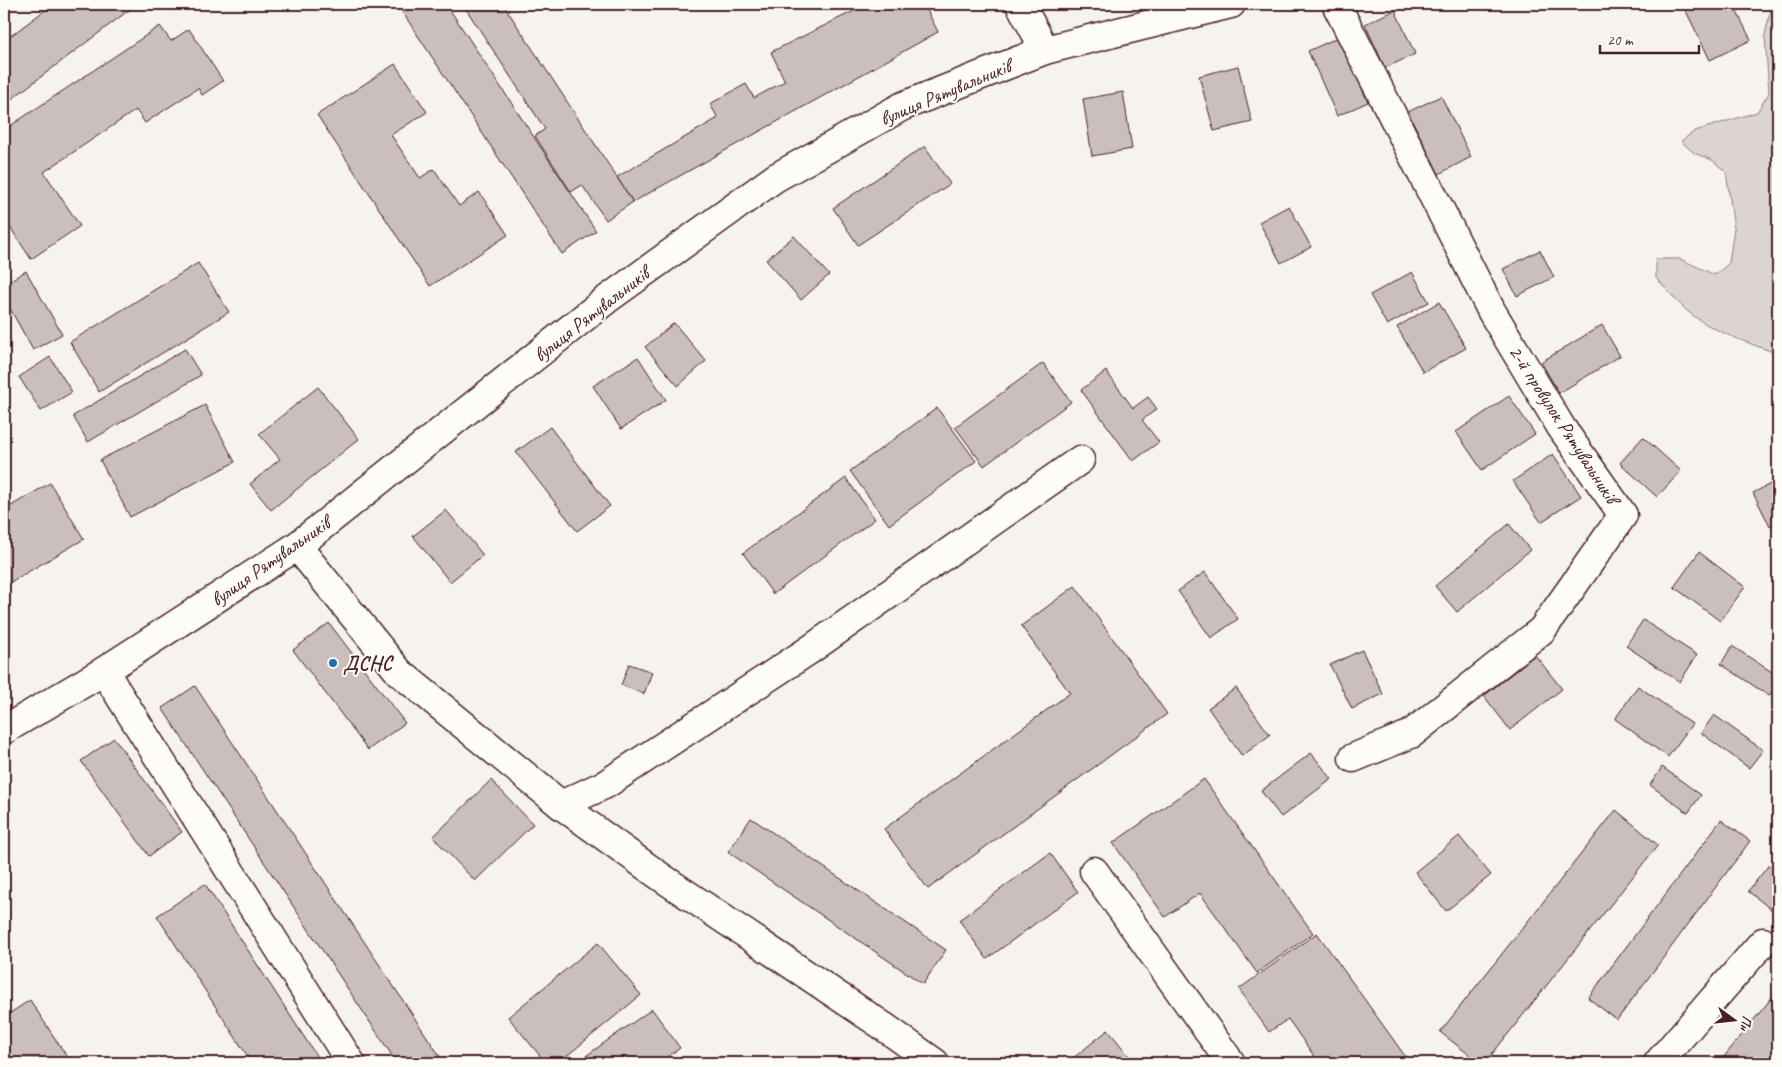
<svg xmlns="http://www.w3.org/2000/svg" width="1782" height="1067" font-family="Caveat,sans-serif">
<rect width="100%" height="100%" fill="#f6f3ef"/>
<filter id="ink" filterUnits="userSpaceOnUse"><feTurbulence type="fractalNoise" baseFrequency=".02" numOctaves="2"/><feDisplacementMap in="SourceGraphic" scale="10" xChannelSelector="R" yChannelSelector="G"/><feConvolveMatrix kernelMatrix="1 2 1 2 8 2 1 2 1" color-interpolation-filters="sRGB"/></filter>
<g filter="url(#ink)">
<path fill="#dcd4d2" stroke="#937a7e" d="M1772,4H1778V363L1773,352C1744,341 1710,331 1686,310C1675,300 1666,288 1656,278V259H1680L1715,275L1729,263L1734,228L1726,172L1712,160L1694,153L1681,141L1695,131L1757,112L1769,93L1765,35Z"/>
<g fill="#cbbfbe" stroke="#4a1f2b">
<path d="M53,4H137L5,104L4,41Z"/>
<path d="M397,4H446L596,231L562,254Z"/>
<path d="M468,4H503L633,202L606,220L582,185L571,192L535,136L545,129L464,6Z"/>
<path d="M868,4H924L938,32L633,202L617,177L718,118L710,104L746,84L754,98L785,81L771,52Z"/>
<path d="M1690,4H1733L1751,40L1710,60L1684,7Z"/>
<path d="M1395,10L1415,54L1385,68L1365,24Z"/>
<path d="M160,26L171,41L189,29L223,81L202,95L198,88L145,123L136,110L44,172L80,226L31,259L4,218V130Z"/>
<path d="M1339,37L1368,102L1337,116L1308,51Z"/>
<path d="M395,64L427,112L391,135L420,178L434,169L459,206L479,192L508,235L430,286L317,115Z"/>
<path d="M1238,66L1252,122L1214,131L1199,76Z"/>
<path d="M1123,92L1132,149L1092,156L1083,99Z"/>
<path d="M1441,96L1471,157L1439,174L1408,112Z"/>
<path d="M925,146L950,184L858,245L833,208Z"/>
<path d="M1289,206L1311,247L1281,263L1259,222Z"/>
<path d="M794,236L829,275L801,300L766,260Z"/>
<path d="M1540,250L1554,277L1517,296L1503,269Z"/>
<path d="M198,263L229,312L99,392L70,342Z"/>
<path d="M26,271L62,334L33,350L4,298V284Z"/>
<path d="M1412,272L1429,302L1387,325L1370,295Z"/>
<path d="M1439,302L1466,348L1423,372L1397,327Z"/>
<path d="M674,323L706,361L678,386L645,347Z"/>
<path d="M1602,325L1620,356L1559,393L1541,362Z"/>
<path d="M185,349L201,375L88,442L73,416Z"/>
<path d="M50,357L72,392L41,411L19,377Z"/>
<path d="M638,357L666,400L621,429L593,386Z"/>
<path d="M1043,363L1071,402L984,466L955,427Z"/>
<path d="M1106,371L1133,408L1148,397L1157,409L1142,420L1159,442L1133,461L1081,390Z"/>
<path d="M318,387L359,439L271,510L250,484L280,459L259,434Z"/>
<path d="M1509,396L1535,434L1482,470L1456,432Z"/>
<path d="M205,405L235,462L130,517L100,460Z"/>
<path d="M937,408L976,461L889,525L850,471Z"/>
<path d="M550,427L610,506L577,531L516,452Z"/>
<path d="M1643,437L1681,471L1657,497L1620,463Z"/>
<path d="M1553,454L1581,496L1541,522L1513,481Z"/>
<path d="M846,478L875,519L773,594L743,553Z"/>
<path d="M1778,480V522L1770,526L1753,493Z"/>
<path d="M50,483L84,539L4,586V510Z"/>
<path d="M446,510L483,555L450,582L413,536Z"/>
<path d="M1509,524L1530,550L1457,612L1435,586Z"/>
<path d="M1699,552L1745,587L1720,621L1674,587Z"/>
<path d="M1205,572L1238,619L1211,638L1178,591Z"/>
<path d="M1075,586L1167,714L928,889L884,829L1070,693L1021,626Z"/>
<path d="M1643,620L1697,655L1680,682L1626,646Z"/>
<path d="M329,623L405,723L368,750L293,650Z"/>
<path d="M1732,646L1778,676V683L1769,696L1721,664Z"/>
<path d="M1362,650L1383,694L1352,709L1330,665Z"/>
<path d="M1535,655L1562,689L1510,730L1484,696Z"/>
<path d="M629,664L652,672L644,694L621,685Z"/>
<path d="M195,686L443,1061L440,1063H397L162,708Z"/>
<path d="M1638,686L1692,724L1668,757L1615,719Z"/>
<path d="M1236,688L1270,735L1242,756L1208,708Z"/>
<path d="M1714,715L1763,750L1749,768L1701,733Z"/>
<path d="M114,738L182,832L149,856L81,761Z"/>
<path d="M1311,753L1332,779L1281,817L1261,791Z"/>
<path d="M1662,767L1701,795L1688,813L1650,785Z"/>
<path d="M1204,779L1313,933L1257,973L1200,893L1165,917L1113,843Z"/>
<path d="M491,780L533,824L475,881L433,837Z"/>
<path d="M1616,810L1658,845L1485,1063H1480L1440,1032Z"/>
<path d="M751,818L946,950L923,984L728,852Z"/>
<path d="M1721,820L1750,841L1617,1020L1588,998Z"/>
<path d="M1459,836L1491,875L1446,911L1415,872Z"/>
<path d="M1050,853L1078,892L987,959L959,920Z"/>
<path d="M1769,865L1778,873V915L1748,891Z"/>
<path d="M205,884L321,1063H252L157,916Z"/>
<path d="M1317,933L1410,1063H1319L1288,1019L1269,1032L1239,989Z"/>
<path d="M598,943L641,995L558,1063H546L508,1017Z"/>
<path d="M1778,990V1063H1719Z"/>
<path d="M30,1000L71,1063H5L4,1061V1017Z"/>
<path d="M652,1009L680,1048L659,1063H576Z"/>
<path d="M1108,1030L1135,1063H1076L1072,1059Z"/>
</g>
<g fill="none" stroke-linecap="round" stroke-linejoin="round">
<defs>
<g id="minor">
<path d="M1020,4L1045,50"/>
<path d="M1336,4L1492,312L1561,427L1623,515L1542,630L1411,734L1353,758"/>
<path d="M297,546L399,672L561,805L606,784L808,651L1080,460"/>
<path d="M104,671L351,1063"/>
<path d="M4,730L104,671L297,546L606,300L775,178L903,106L1045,50L1231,4"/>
<path d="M561,805L661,877L883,1026L935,1063"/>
<path d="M1094,871L1231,1063"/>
<path d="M1658,1063L1763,942"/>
</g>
</defs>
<use href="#minor" stroke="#4a1f2b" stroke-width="31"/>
<use href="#minor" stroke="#fdfcf7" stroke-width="28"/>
</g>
</g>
<circle fill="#1f6fb2" stroke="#fdfcf7" stroke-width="2" cx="333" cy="663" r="5"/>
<g text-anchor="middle" stroke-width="4" stroke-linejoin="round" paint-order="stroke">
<g font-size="20" fill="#4a1f2b" stroke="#fdfcf7">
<text transform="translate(945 92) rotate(-23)" y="7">вулиця Рятувальників</text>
<text transform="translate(591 314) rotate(-38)" y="7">вулиця Рятувальників</text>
<text transform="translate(1564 424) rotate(57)" y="7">2-й провулок Рятувальників</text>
<text transform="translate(270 561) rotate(-35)" y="7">вулиця Рятувальників</text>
</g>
<g font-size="20" font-weight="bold" fill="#4a1f2b" stroke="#fdfcf7" text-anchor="start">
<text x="343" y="670">ДСНС</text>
</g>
</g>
<rect width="1782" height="1067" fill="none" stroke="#fdfcf7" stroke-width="20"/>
<rect x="10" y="10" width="1762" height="1047" fill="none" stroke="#4a1f2b" stroke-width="2" filter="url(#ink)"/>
<g transform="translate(1734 1020) rotate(105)" stroke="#fdfcf7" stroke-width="4" paint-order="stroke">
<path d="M0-4L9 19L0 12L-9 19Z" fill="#4a1f2b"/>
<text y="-8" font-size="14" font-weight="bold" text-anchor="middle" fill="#4a1f2b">Пн</text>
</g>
<path d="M1600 45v8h99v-8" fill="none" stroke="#4a1f2b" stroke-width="2.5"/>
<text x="1607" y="45" font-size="15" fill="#4a1f2b" stroke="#fdfcf7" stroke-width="4" paint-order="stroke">20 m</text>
</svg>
